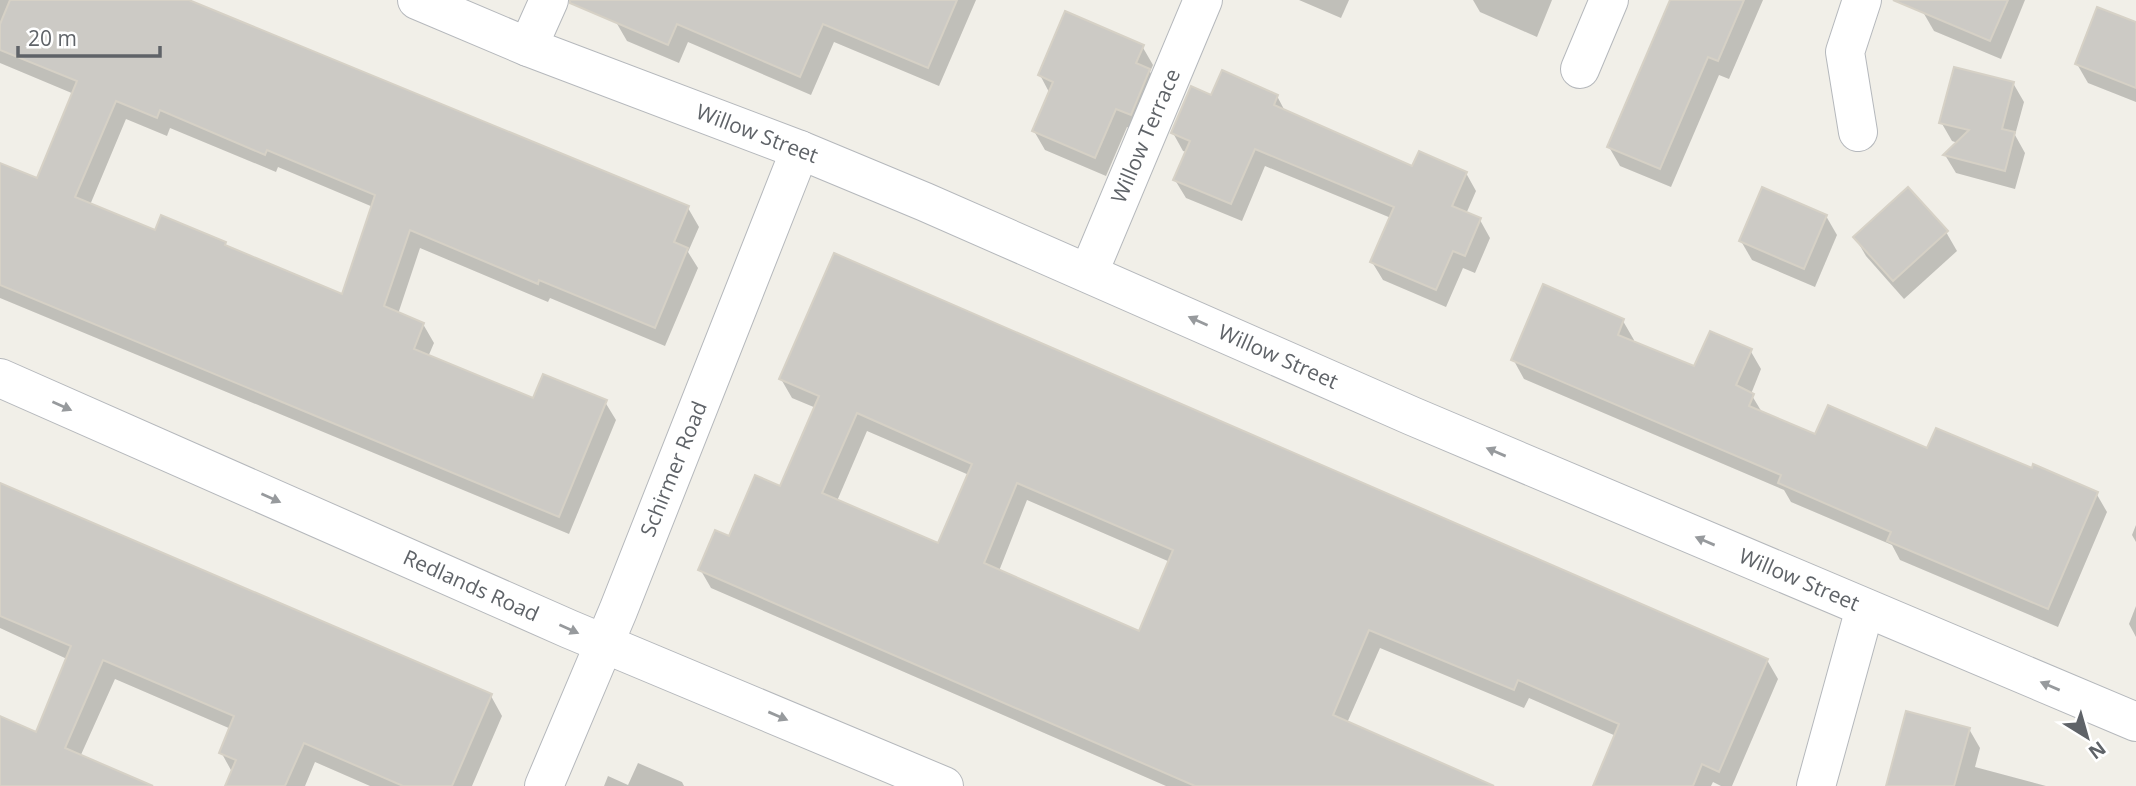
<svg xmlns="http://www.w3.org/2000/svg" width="2136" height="786" font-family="'Open Sans',sans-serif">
<rect width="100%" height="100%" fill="#f1efe8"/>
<g fill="#0003" fill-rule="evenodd">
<path d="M0,0H186L688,208L699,227L688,252L698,268L665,346L550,298L548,302L420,248L398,314L423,324L434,343L428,357L534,401L605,402L616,420L569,534L0,298V165L37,180L74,94L0,63ZM126,119L167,136L170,128L276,172L278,167L373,207L343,296L227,248L225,244L156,232L90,205Z"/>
<path d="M626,0H976L939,86L834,42L811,95L688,42L679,63L627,41L616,22Z"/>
<path d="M1299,0H1349L1341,18Z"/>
<path d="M1473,0H1552L1537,37L1480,12Z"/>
<path d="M1672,0H1763L1729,79L1719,75L1671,187L1620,166L1609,147Z"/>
<path d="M1928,0H2025L2001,59L1934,31L1923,12Z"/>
<path d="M2136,24V102L2088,83L2077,64Z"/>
<path d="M1142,46L1153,65L1150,72L1160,89L1142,133L1127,127L1106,176L1045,150L1034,131L1050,94L1040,75Z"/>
<path d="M2013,83L2024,102L2015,135L2025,153L2015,189L1956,173L1945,155L1958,143L1952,141L1941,122Z"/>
<path d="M1277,96L1286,113L1413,168L1466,173L1476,191L1466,214L1480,220L1490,238L1475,273L1463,268L1446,307L1383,280L1372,262L1391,218L1265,166L1242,221L1186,198L1175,180L1187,152L1183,151L1173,133L1212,97Z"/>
<path d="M1826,216L1837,235L1815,287L1752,260L1741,241Z"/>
<path d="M1946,232L1957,251L1904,299L1866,256L1855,237Z"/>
<path d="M1623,321L1634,340L1633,343L1695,369L1750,350L1761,369L1751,394L1763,414L1816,437L1928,450L2033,470L2096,493L2107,512L2058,627L1900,560L1892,545L1791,502L1784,490L1524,379L1513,359Z"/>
<path d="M781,379L1767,660L1778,679L1732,786H1721L1713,782L1711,786H1606L1616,736L1529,698L1524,708L1380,648L1347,723L1490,786H1166L711,588L700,569L781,489L816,408L792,398ZM867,431L969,475L939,546L837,501ZM1027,500L1170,562L1140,633L999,571Z"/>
<path d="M0,485L491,696L502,716L472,786H370L315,762L305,786H227L232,772L221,752L231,729L115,679L80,757L117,786H0V718L36,734L67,659L0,628Z"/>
<path d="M2136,525V542L2132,535Z"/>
<path d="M2136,606V637L2129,624Z"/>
<path d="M1969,729L1980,748L1975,767L2046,786H1888Z"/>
<path d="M638,763L682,782L684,786H604L608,776L628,785Z"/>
</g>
<g fill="#cccac5" stroke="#d6d1c6" stroke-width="2" fill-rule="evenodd">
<path d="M10,0H189L689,206L674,242L688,248L655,328L539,280L538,284L410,230L384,306L424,323L414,349L533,398L543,374L607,400L559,517L0,285V163L37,178L77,81L0,50V24ZM116,101L157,118L160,110L265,155L267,150L375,195L342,294L225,245L226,242L161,215L155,230L75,197Z"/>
<path d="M570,0H957L928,68L823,24L800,77L677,24L668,45L570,3Z"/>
<path d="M1670,0H1744L1718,61L1708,57L1660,169L1607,147Z"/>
<path d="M1893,0H2008L1990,41Z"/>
<path d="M2097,7L2136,22V88L2075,64Z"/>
<path d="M1065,11L1144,45L1136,63L1150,69L1131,115L1116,109L1095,158L1032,131L1053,82L1038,75Z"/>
<path d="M1954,67L2014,82L2002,129L2015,132L2005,171L1943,155L1969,130L1939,123Z"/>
<path d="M1222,70L1278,95L1274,105L1412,166L1419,151L1467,172L1452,206L1481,218L1465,256L1453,251L1436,290L1370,262L1394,207L1255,149L1231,204L1173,180L1190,141L1171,133L1191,86L1211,95Z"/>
<path d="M1762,187L1827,215L1804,269L1739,241Z"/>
<path d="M1908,187L1948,231L1893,281L1853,237Z"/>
<path d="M834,253L1768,659L1719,772L1702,764L1693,786H1593L1619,724L1518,680L1514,690L1369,630L1333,715L1494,786H1195L698,570L715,530L729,536L755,475L780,486L819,396L779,379ZM857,413L972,464L938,543L822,493ZM1017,483L1173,550L1139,631L984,563Z"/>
<path d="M1543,284L1624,319L1618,335L1694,366L1710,331L1752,349L1736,385L1754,394L1749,406L1815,434L1828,405L1927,448L1936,428L2032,468L2033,464L2098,492L2048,609L1887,541L1891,532L1778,483L1781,475L1511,360Z"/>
<path d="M0,483L492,694L452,786H403L304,743L285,786H225L236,760L219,753L234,716L103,660L65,748L153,786H0V716L36,732L71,646L0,616Z"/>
<path d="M1906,711L1970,728L1954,786H1886Z"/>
</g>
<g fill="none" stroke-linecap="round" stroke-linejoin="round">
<defs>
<g id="minor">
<path d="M417,0L528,47L800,150L925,202L1412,416L2136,722"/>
<path d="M528,47L549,0"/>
<path d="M1580,69L1609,0"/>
<path d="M1858,132L1845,52L1862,0"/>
<path d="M1089,272L1203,0"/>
<path d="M0,378L569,629L944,786"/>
<path d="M544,786L618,611L800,150"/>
<path d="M1816,786L1865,608"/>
</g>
</defs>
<use href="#minor" stroke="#b5b8bc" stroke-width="40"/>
<use href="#minor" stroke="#fff" stroke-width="38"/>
</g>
<defs><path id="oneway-solid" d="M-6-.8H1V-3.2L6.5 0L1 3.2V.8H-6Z" transform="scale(1.75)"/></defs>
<g fill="#979a9d">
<use href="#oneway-solid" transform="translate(1198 321) rotate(-156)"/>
<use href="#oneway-solid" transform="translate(62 406) rotate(24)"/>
<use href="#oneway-solid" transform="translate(1496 452) rotate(-157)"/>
<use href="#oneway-solid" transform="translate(271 498) rotate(24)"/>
<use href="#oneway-solid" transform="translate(1705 541) rotate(-157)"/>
<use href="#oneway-solid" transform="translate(569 629) rotate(24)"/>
<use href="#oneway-solid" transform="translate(2050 686) rotate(-157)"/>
<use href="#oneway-solid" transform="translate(778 716) rotate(23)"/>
</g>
<g text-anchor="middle" stroke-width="5" stroke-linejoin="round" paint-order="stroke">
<g font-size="21" fill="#5f6368" stroke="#fff">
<text transform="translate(757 134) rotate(21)" y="7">Willow Street</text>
<text transform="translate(1146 136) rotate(-67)" y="7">Willow Terrace</text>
<text transform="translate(1278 357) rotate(24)" y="7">Willow Street</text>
<text transform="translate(674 469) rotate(-68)" y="7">Schirmer Road</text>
<text transform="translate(1799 580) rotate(23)" y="7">Willow Street</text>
<text transform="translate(471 586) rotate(24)" y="7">Redlands Road</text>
</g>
</g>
<g transform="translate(2087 737) rotate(143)" stroke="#ffffff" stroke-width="5" paint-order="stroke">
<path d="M0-5L12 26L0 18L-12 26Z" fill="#5f6368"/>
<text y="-10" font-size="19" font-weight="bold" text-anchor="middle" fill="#5f6368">N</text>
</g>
<path d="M18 46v10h142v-10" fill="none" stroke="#5f6368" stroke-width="3.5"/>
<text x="28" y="46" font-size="21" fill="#5f6368" stroke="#ffffff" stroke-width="5" paint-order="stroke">20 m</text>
</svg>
